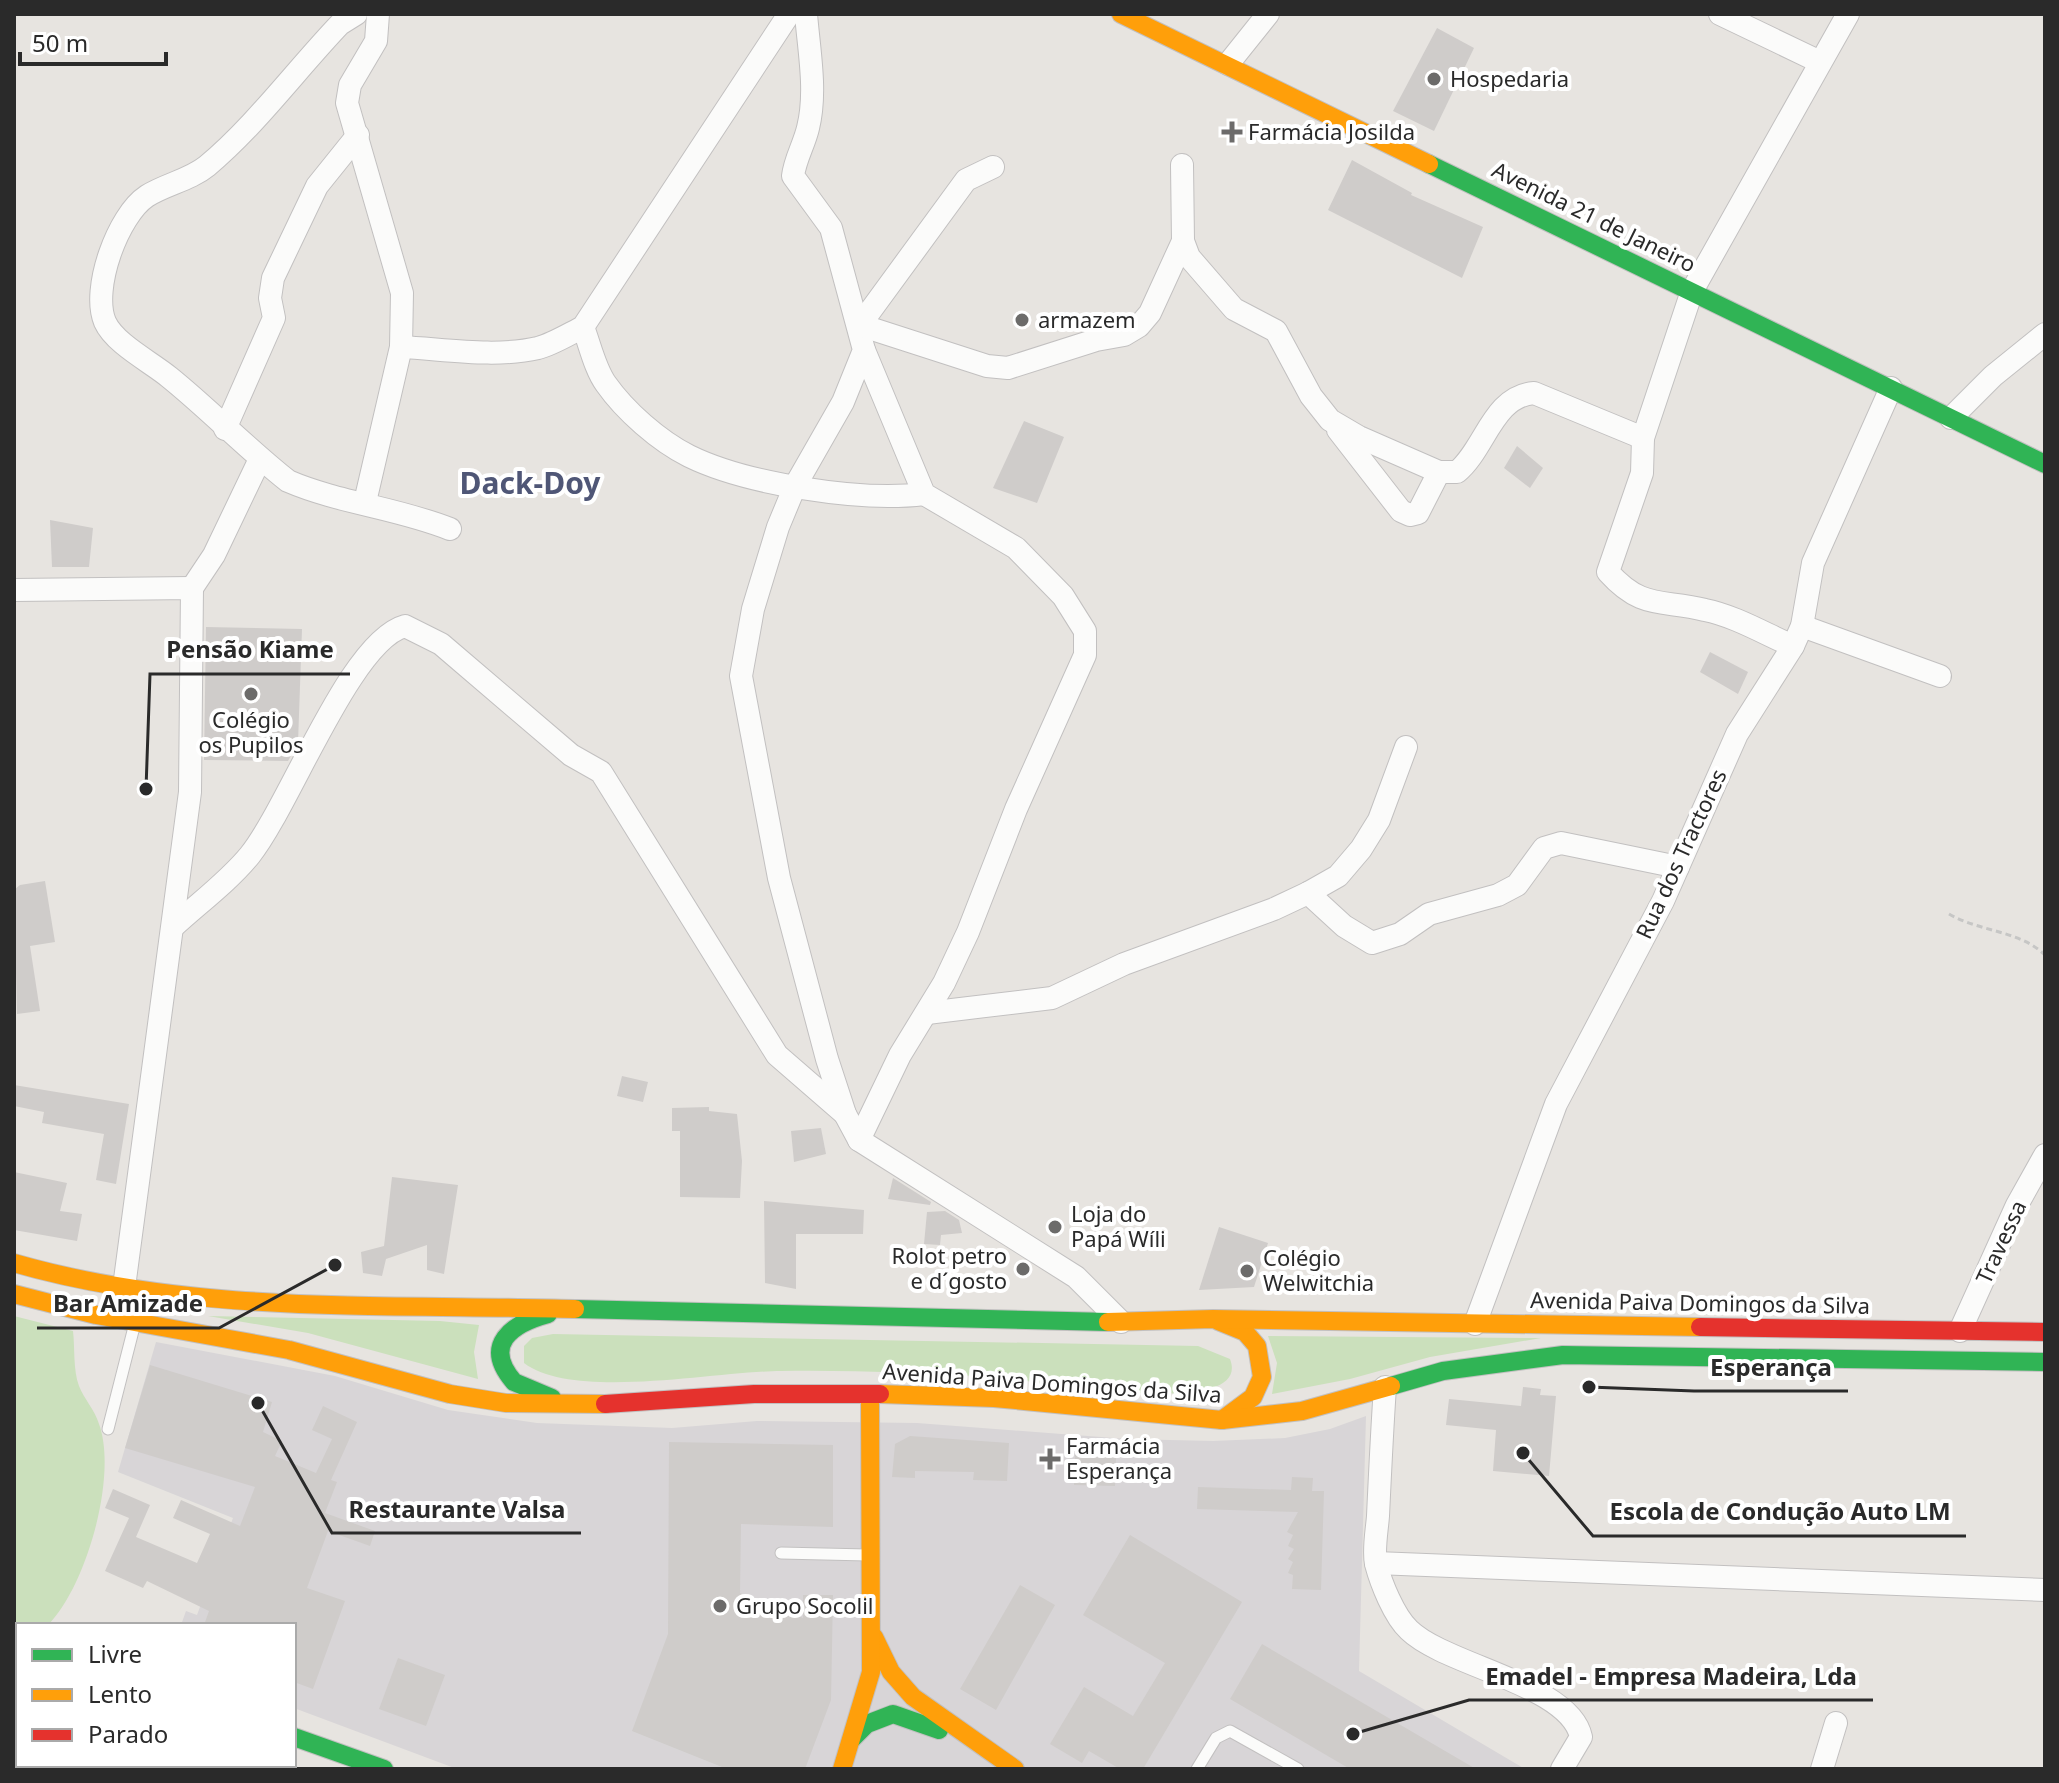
<svg xmlns="http://www.w3.org/2000/svg" width="2059" height="1783" font-family="'Noto Sans',sans-serif">
<rect width="100%" height="100%" fill="#e7e4e0"/>
<path fill="#d8d5d7" d="M156,1342L335,1376L448,1410L537,1423L672,1428L757,1421L917,1423L1127,1439L1213,1441L1285,1438L1330,1429L1366,1416L1359,1671L1525,1769H457L294,1708V1625H181L186,1611L197,1615L233,1518L118,1472Z"/>
<g fill="#cbe0bc">
<path d="M14,1316L73,1331C75,1348 73,1370 79,1386C84,1399 95,1410 99,1424C118,1476 86,1587 48,1625L14,1622Z"/>
<path d="M208,1316L440,1321L479,1325L474,1352L478,1379L308,1333Z"/>
<path d="M553,1334L1198,1346L1230,1359C1255,1424 1023,1378 994,1377C923,1373 852,1370 781,1371C717,1371 574,1401 524,1363V1346L532,1338Z"/>
<path d="M1268,1336L1541,1338L1430,1357L1350,1379L1272,1394L1277,1363Z"/>
</g>
<g fill="#cfccca">
<path d="M1437,28L1474,48L1434,131L1393,111Z"/>
<path d="M1352,160L1412,193L1411,195L1483,227L1462,278L1328,210Z"/>
<path d="M1024,421L1064,437L1037,503L993,488Z"/>
<path d="M1517,446L1543,468L1530,488L1504,468Z"/>
<path d="M50,520L93,528L89,567H52Z"/>
<path d="M206,627L302,629L298,743L288,761L204,760Z"/>
<path d="M1710,652L1748,672L1738,694L1700,672Z"/>
<path d="M45,881L55,942L30,946L40,1011L17,1014L14,890L20,885Z"/>
<path d="M622,1076L648,1082L643,1102L617,1096Z"/>
<path d="M14,1085L129,1104L116,1184L96,1180L104,1134L42,1123L44,1112L14,1106Z"/>
<path d="M709,1107V1111L737,1114L742,1161L740,1198L680,1197V1131H672V1108Z"/>
<path d="M821,1128L826,1154L794,1162L791,1131Z"/>
<path d="M14,1172L67,1183L60,1211L82,1214L77,1241L14,1230Z"/>
<path d="M392,1177L458,1185L444,1274L427,1270V1245L386,1259L382,1276L363,1273L361,1252L384,1246Z"/>
<path d="M893,1178L931,1202L930,1205L888,1199Z"/>
<path d="M764,1201L864,1210L863,1234H796V1289L765,1283Z"/>
<path d="M945,1211L959,1220L962,1233L941,1235L940,1245L924,1244L927,1212Z"/>
<path d="M1219,1227L1268,1243L1254,1287L1199,1290Z"/>
<path d="M150,1365L272,1402L263,1432L282,1441L275,1456L316,1473L332,1439L312,1430L323,1406L357,1422L331,1480L337,1482L325,1513L375,1531L370,1546L328,1531L307,1588L345,1601L313,1689L294,1682V1625H204L209,1611L147,1581L143,1588L105,1571L129,1518L105,1508L113,1489L150,1505L136,1537L197,1563L210,1534L173,1518L181,1500L240,1526L255,1487L125,1448Z"/>
<path d="M1523,1387L1541,1389L1540,1395L1556,1396L1549,1476L1493,1471L1496,1430L1446,1425L1449,1399L1521,1406Z"/>
<path d="M910,1436L1009,1443L1007,1481L973,1480L974,1472L915,1471V1478L892,1477L895,1444Z"/>
<path d="M669,1442L833,1445V1527L741,1524L740,1593L803,1618V1595H833L831,1700L805,1769H727L632,1731L668,1634Z"/>
<path d="M1075,1455L1116,1457L1115,1486L1074,1485Z"/>
<path d="M1292,1477L1313,1478L1312,1491H1324L1321,1590L1292,1589L1293,1575L1288,1573L1293,1562L1288,1559L1294,1549L1288,1546L1293,1535L1287,1532L1298,1512L1197,1509L1198,1487L1291,1490Z"/>
<path d="M1130,1535L1242,1602L1143,1769H1120L1089,1751L1082,1763L1050,1744L1084,1687L1133,1716L1165,1663L1083,1615Z"/>
<path d="M1020,1585L1055,1605L996,1710L960,1689Z"/>
<path d="M1262,1644L1476,1769H1350L1230,1699Z"/>
<path d="M398,1658L445,1675L426,1726L379,1709Z"/>
</g>
<g fill="none" stroke-linecap="round" stroke-linejoin="round">
<defs>
<g id="lane">
<path d="M108,1429L134,1327"/>
<path d="M781,1553L867,1555"/>
<path d="M1197,1769L1216,1738L1230,1731L1298,1769"/>
</g>
<g id="street">
<path d="M356,14L340,24C296,70 256,125 207,166C190,180 166,184 147,196C118,215 91,289 105,322C115,344 151,362 169,377C210,410 246,448 288,481C339,503 398,508 450,529"/>
<path d="M806,14C809,51 817,92 808,128C804,145 795,159 793,176L831,228L864,350L843,402L795,486L778,527L753,609L741,676L779,878L827,1059L845,1114L859,1140L1076,1277L1121,1322"/>
<path d="M1720,14L1820,62"/>
<path d="M1228,64L1268,14"/>
<path d="M1182,165L1183,241L1189,257L1234,309L1276,331L1311,396L1330,420L1359,437L1439,472H1457C1485,449 1493,396 1534,393L1643,438"/>
<path d="M993,167L966,180L860,325L987,366L1008,368L1096,340L1124,335L1139,326L1150,313L1183,241"/>
<path d="M583,327C590,345 595,369 606,384C625,411 659,441 689,456C746,484 861,502 924,494"/>
<path d="M401,347C444,349 495,358 538,348C553,344 569,334 583,327L789,14"/>
<path d="M1951,418L1993,376L2045,334"/>
<path d="M225,429L274,318L270,298L273,278L317,186L358,135"/>
<path d="M1338,430L1401,511L1410,515L1418,513L1439,472"/>
<path d="M365,502L401,347L402,293L347,103L350,85L376,41L378,14"/>
<path d="M192,588L214,555L260,459"/>
<path d="M14,590L192,588L190,792L124,1287"/>
<path d="M1802,626L1940,676"/>
<path d="M1793,646C1765,634 1735,616 1705,610C1661,599 1642,610 1608,572L1642,473L1643,438L1692,291L1848,14"/>
<path d="M1308,893L1344,926L1372,943L1400,934L1429,914L1498,895L1517,885L1544,848L1561,843L1678,867"/>
<path d="M174,926C199,903 229,881 250,855C290,805 350,641 405,626L441,644L571,755L601,772L777,1055L845,1114"/>
<path d="M927,1013L1052,998L1124,964L1274,909L1308,893L1338,876L1361,849L1379,820L1406,747"/>
<path d="M859,1140L900,1055L944,983L968,932L1016,809L1085,655V631L1063,596L1016,548L924,494L864,350"/>
<path d="M1475,1324L1556,1104L1663,901L1737,734L1793,646L1802,626L1813,563L1891,388"/>
<path d="M1960,1331L2017,1205L2045,1155"/>
<path d="M1385,1387C1382,1430 1380,1473 1378,1516C1377,1530 1373,1550 1376,1564C1381,1583 1394,1616 1409,1630C1446,1666 1570,1684 1581,1737L1562,1769"/>
<path d="M1376,1563L2045,1590"/>
<path d="M1822,1769L1836,1723"/>
</g>
<g id="fast">
<path d="M1429,164L2045,464"/>
<path d="M575,1309L1108,1322"/>
<path d="M548,1314C511,1324 482,1345 514,1382L552,1398"/>
<path d="M1391,1386L1443,1371L1563,1355L2045,1362"/>
<path d="M294,1737L384,1769"/>
<path d="M852,1739L867,1724L893,1714L939,1730"/>
</g>
<g id="slow">
<path d="M1121,14L1429,164"/>
<path d="M14,1263C194,1315 389,1304 575,1309"/>
<path d="M14,1294L96,1315L289,1350L450,1394L506,1403L605,1404"/>
<path d="M1218,1321L1245,1332L1257,1346L1262,1377L1253,1397L1222,1420"/>
<path d="M1108,1322L1213,1319L1700,1327"/>
<path d="M880,1394L994,1398L1222,1420L1302,1411L1391,1386"/>
<path d="M874,1637L891,1672L913,1697L1015,1769"/>
<path d="M14,1639L18,1640"/>
<path d="M842,1769L871,1672L870,1394"/>
</g>
<g id="jam">
<path d="M1700,1327L2045,1332"/>
<path d="M605,1404L754,1394H880"/>
</g>
</defs>
<use href="#lane" stroke="#c2c0c0" stroke-width="13"/>
<use href="#street" stroke="#c2c0c0" stroke-width="24"/>
<use href="#fast" stroke="#c2c0c0" stroke-width="20"/>
<use href="#slow" stroke="#c2c0c0" stroke-width="20"/>
<use href="#jam" stroke="#c2c0c0" stroke-width="20"/>
<path stroke="#c6c6c5" stroke-width="3" stroke-dasharray="6 4" stroke-linecap="butt" d="M1949,914C1980,932 2019,930 2045,955"/>
<use href="#lane" stroke="#fbfbfa" stroke-width="11"/>
<use href="#street" stroke="#fbfbfa" stroke-width="22"/>
<use href="#fast" stroke="#30b455" stroke-width="18"/>
<use href="#slow" stroke="#ff9f0a" stroke-width="18"/>
<use href="#jam" stroke="#e5322d" stroke-width="18"/>
</g>
<g fill="#6c6b6a" stroke="#fff" stroke-width="3">
<circle cx="1434" cy="79" r="8"/>
<path d="M1228 120h8v8h8v8h-8v8h-8v-8h-8v-8h8z"/>
<circle cx="1022" cy="320" r="8"/>
<circle cx="251" cy="694" r="8"/>
<circle cx="1055" cy="1227" r="8"/>
<circle cx="1023" cy="1269" r="8"/>
<circle cx="1247" cy="1271" r="8"/>
<path d="M1046 1447h8v8h8v8h-8v8h-8v-8h-8v-8h8z"/>
<circle cx="720" cy="1606" r="8"/>
</g>
<g text-anchor="middle" stroke-width="8" stroke-linejoin="round" paint-order="stroke">
<g font-size="22" fill="#2a2a2a" stroke="#fff" text-anchor="start">
<text x="1450" y="87">Hospedaria</text>
<text x="1248" y="140">Farmácia Josilda</text>
<text x="1038" y="328">armazem</text>
<text x="251" y="728" text-anchor="middle">Colégio<tspan x="251" dy="25">os Pupilos</tspan></text>
<text x="1071" y="1222">Loja do<tspan x="1071" dy="25">Papá Wíli</tspan></text>
<text x="1007" y="1264" text-anchor="end">Rolot petro<tspan x="1007" dy="25">e d´gosto</tspan></text>
<text x="1263" y="1266">Colégio<tspan x="1263" dy="25">Welwitchia</tspan></text>
<text x="1066" y="1454">Farmácia<tspan x="1066" dy="25">Esperança</tspan></text>
<text x="736" y="1614">Grupo Socolil</text>
</g>
<g font-size="22" fill="#2a2a2a" stroke="#fff">
<text transform="translate(1594 217) rotate(26)" y="8">Avenida 21 de Janeiro</text>
<text transform="translate(1681 854) rotate(-65)" y="8">Rua dos Tractores</text>
<text transform="translate(2001 1242) rotate(-65)" y="8">Travessa</text>
<text transform="translate(1700 1303) rotate(1)" y="8">Avenida Paiva Domingos da Silva</text>
<text transform="translate(1052 1383) rotate(4)" y="8">Avenida Paiva Domingos da Silva</text>
</g>
<g font-size="30" font-weight="bold" fill="#4f5676" stroke="#fff">
<text x="530" y="494">Dack-Doy</text>
</g>
</g>
<path fill="none" stroke="#2a2a2a" stroke-width="3" d="M146 789L150 674H350M335 1265L219 1328H37M1589 1387L1694 1391H1848M258 1403L332 1533H581M1523 1453L1593 1536H1966M1353 1734L1469 1700H1873"/>
<g fill="#2a2a2a" stroke="#fff" stroke-width="3">
<circle cx="146" cy="789" r="8"/>
<circle cx="335" cy="1265" r="8"/>
<circle cx="1589" cy="1387" r="8"/>
<circle cx="258" cy="1403" r="8"/>
<circle cx="1523" cy="1453" r="8"/>
<circle cx="1353" cy="1734" r="8"/>
</g>
<g font-size="24" text-anchor="middle" font-weight="bold" fill="#2a2a2a" stroke="#fff" stroke-width="8" stroke-linejoin="round" paint-order="stroke">
<text x="250" y="658">Pensão Kiame</text>
<text x="128" y="1312">Bar Amizade</text>
<text x="1771" y="1376">Esperança</text>
<text x="457" y="1518">Restaurante Valsa</text>
<text x="1780" y="1520">Escola de Condução Auto LM</text>
<text x="1671" y="1685">Emadel - Empresa Madeira, Lda</text>
</g>
<rect width="2059" height="1783" fill="none" stroke="#2a2a2a" stroke-width="32"/>
<rect x="16" y="1623" width="280" height="144" fill="#ffffff" stroke="#aaaaaa" stroke-width="2"/>
<rect x="32" y="1649" width="40" height="12" fill="#30b455" stroke="#aaaaaa" stroke-width="2"/>
<text x="88" y="1663" font-size="24" fill="#2a2a2a">Livre</text>
<rect x="32" y="1689" width="40" height="12" fill="#ff9f0a" stroke="#aaaaaa" stroke-width="2"/>
<text x="88" y="1703" font-size="24" fill="#2a2a2a">Lento</text>
<rect x="32" y="1729" width="40" height="12" fill="#e5322d" stroke="#aaaaaa" stroke-width="2"/>
<text x="88" y="1743" font-size="24" fill="#2a2a2a">Parado</text>
<path d="M20 52v12h146v-12" fill="none" stroke="#2a2a2a" stroke-width="4"/>
<text x="32" y="52" font-size="24" fill="#2a2a2a" stroke="#ffffff" stroke-width="6" paint-order="stroke">50 m</text>
</svg>
